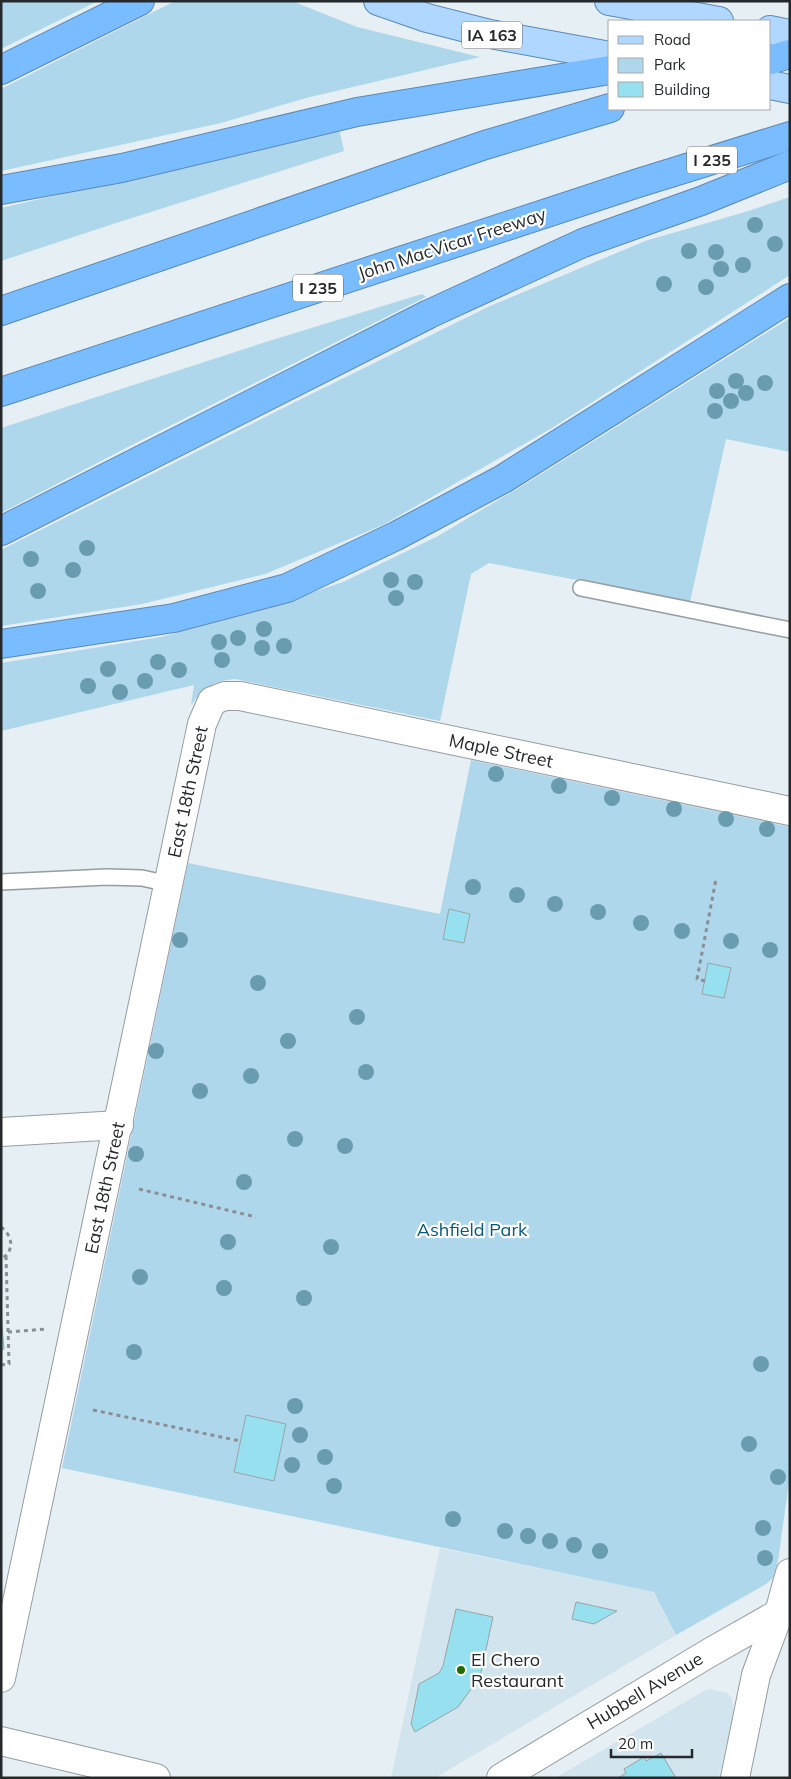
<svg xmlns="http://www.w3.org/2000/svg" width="791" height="1779" font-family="Mulish,sans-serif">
<rect width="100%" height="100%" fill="#e5eff4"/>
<g fill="#d2e4ed">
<path d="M440,1548L654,1592L676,1635L435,1778H391Z"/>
<path d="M710,1689L727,1693L731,1697L733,1704L734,1711L719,1778H555L704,1691Z"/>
</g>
<g fill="#aed7ec">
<path d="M1,1H98L1,49Z"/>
<path d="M175,1H292L357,27L480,57L306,98L221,123L1,171V89Z"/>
<path d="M339,128L344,151L116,223L1,261V208L153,173Z"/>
<path d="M790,197V275L552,428L383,525L265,574L142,604L1,626V550L293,403L490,306L645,241L745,212Z"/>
<path d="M422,294L426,297L124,449L1,513V428L269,341Z"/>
<path d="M790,318V452L726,439L690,602L489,563L471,574L440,721L235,679C212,681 205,688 191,705L194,685L1,731V663L161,637L254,612L343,582L438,536L530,481Z"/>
<path d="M471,760L790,827V1475L777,1568L773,1578L766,1584L676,1635L654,1592L62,1468L188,863L440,914Z"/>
</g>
<g fill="#96e0ef" stroke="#99a4a6">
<path d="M449,909L470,914L464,943L443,939Z"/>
<path d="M708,963L731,968L724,998L702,994Z"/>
<path d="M1,1314L4,1349H2L1,1362Z"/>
<path d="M246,1415L286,1424L274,1481L234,1472Z"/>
<path d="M576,1602L617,1611L594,1624L572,1619Z"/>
<path d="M456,1609L493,1617L480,1677L458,1707L415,1732L411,1724L419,1684L439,1673L443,1666Z"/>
<path d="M661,1753L676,1778H618L626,1773L624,1769L644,1757L646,1761Z"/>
</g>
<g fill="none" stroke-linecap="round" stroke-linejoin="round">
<defs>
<g id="service">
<path d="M581,588L790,630"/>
<path d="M1,882L107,877L142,878L169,884"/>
</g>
<g id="minor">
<path d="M1,1132L119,1125"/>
<path d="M1,1678L202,724L212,701L225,696H240L790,811"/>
<path d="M1,1741L156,1778"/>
<path d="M735,1778L756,1675L779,1613L790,1573"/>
</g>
<path id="secondary" d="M501,1778L709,1653L790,1607"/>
<g id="primary">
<path d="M378,1L427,18L490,34L610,56"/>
<path d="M609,1L719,21"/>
<path d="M770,30L790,34"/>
<path d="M770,85L790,89"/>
</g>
<g id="motorway">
<path d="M770,60L790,54"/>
<path d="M1,70L140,1"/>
<path d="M1,190L122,168L357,112L610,70"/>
<path d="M1,311L485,145L610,108"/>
<path d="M1,392L635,184L790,136"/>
<path d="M1,531L429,314L583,243L701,201L790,165"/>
<path d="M1,644L174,618L287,588L396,536L503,479L790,298"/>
</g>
</defs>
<use href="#service" stroke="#949da2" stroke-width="18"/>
<use href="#minor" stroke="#949da2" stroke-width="30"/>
<use href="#secondary" stroke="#949da2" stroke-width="30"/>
<use href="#primary" stroke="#5c89b5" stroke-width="30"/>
<use href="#motorway" stroke="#5c89b5" stroke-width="30"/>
<g stroke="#899093" stroke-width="3" stroke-dasharray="4 4" stroke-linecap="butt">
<path d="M705,981L697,979L716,879"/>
<path d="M139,1189L256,1217"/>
<path d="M1,1227C13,1236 15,1251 1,1259"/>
<path d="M8,1332L47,1329"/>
<path d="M1,1365L9,1364L6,1256"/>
<path d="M93,1410L240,1441"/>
</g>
<use href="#service" stroke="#fff" stroke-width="15"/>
<use href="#minor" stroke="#fff" stroke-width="28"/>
<use href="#secondary" stroke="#fff" stroke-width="28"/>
<use href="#primary" stroke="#afd7ff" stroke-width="28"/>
<use href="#motorway" stroke="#79bcff" stroke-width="28"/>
</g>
<g fill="#6a9caf">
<circle cx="755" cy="225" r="8"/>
<circle cx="775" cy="244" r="8"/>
<circle cx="689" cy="251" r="8"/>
<circle cx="716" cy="252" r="8"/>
<circle cx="743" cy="265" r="8"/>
<circle cx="721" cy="269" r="8"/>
<circle cx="664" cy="284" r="8"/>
<circle cx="706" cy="287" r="8"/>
<circle cx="736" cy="381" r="8"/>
<circle cx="765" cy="383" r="8"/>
<circle cx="717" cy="391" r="8"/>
<circle cx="746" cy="393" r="8"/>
<circle cx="731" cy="401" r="8"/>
<circle cx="715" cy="411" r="8"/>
<circle cx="87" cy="548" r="8"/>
<circle cx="31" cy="559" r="8"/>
<circle cx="73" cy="570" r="8"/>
<circle cx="391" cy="580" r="8"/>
<circle cx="415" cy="582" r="8"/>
<circle cx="38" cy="591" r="8"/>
<circle cx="396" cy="598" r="8"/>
<circle cx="264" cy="629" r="8"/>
<circle cx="238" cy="638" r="8"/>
<circle cx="219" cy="642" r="8"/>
<circle cx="284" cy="646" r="8"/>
<circle cx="262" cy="648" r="8"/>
<circle cx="222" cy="660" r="8"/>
<circle cx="158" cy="662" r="8"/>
<circle cx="108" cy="669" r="8"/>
<circle cx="179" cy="670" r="8"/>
<circle cx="145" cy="681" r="8"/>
<circle cx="88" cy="686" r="8"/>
<circle cx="120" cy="692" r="8"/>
<circle cx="496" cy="774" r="8"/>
<circle cx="559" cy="786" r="8"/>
<circle cx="612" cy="798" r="8"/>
<circle cx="674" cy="809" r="8"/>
<circle cx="726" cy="819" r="8"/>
<circle cx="767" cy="829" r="8"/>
<circle cx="473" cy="887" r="8"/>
<circle cx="517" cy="895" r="8"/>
<circle cx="555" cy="904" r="8"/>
<circle cx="598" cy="912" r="8"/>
<circle cx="641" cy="923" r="8"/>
<circle cx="682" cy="931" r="8"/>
<circle cx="180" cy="940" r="8"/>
<circle cx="731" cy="941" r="8"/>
<circle cx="770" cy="950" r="8"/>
<circle cx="258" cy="983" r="8"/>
<circle cx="357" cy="1017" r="8"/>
<circle cx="288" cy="1041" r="8"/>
<circle cx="156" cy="1051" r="8"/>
<circle cx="366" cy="1072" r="8"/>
<circle cx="251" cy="1076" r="8"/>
<circle cx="200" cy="1091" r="8"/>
<circle cx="295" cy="1139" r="8"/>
<circle cx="345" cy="1146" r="8"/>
<circle cx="136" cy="1154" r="8"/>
<circle cx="244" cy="1182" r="8"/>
<circle cx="228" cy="1242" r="8"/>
<circle cx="331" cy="1247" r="8"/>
<circle cx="140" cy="1277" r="8"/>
<circle cx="224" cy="1288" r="8"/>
<circle cx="304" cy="1298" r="8"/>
<circle cx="134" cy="1352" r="8"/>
<circle cx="761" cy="1364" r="8"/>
<circle cx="295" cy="1406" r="8"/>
<circle cx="300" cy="1435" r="8"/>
<circle cx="749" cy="1444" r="8"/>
<circle cx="325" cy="1457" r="8"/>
<circle cx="292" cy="1465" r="8"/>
<circle cx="778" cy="1477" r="8"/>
<circle cx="334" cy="1486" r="8"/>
<circle cx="453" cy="1519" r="8"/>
<circle cx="763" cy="1528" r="8"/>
<circle cx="505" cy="1531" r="8"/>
<circle cx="528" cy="1536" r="8"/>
<circle cx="550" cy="1541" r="8"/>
<circle cx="574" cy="1545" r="8"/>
<circle cx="600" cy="1551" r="8"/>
<circle cx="765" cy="1558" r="8"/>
</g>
<circle fill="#246a01" stroke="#fff" stroke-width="2" cx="461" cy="1670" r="5"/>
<g text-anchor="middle" stroke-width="4.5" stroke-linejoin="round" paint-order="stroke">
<g fill="#fff" stroke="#66696b" stroke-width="1">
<rect x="462" y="21.5" width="60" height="27" rx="4"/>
<rect x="687" y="146.5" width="50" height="27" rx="4"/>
<rect x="293" y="274.5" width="50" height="27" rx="4"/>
</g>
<g font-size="16" font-weight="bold" fill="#25292b">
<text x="492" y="41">IA 163</text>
<text x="712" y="166">I 235</text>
<text x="318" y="294">I 235</text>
</g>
<g font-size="18" fill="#25292b" stroke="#fff">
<text transform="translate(452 244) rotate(-18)" y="6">John MacVicar Freeway</text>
<text transform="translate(501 751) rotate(12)" y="6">Maple Street</text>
<text transform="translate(188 792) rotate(-78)" y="6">East 18th Street</text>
<text transform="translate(105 1188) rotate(-78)" y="6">East 18th Street</text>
<text transform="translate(645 1691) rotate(-31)" y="6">Hubbell Avenue</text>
</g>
<g font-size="18" fill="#065977" stroke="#fff">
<text x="472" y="1236">Ashfield Park</text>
</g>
<g font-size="18" fill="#25292b" stroke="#fff" text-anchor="start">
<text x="471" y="1666">El Chero<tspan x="471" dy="21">Restaurant</tspan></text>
</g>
</g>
<rect width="791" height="1779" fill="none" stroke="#25292b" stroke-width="5"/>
<rect x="608" y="20" width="162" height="90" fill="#ffffff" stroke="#a8a9aa"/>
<rect x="618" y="36" width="25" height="8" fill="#afd7ff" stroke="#a8a9aa"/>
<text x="654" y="45" font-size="15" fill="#25292b">Road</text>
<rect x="618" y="58" width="25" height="15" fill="#aed7ec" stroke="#a8a9aa"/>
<text x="654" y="70" font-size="15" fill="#25292b">Park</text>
<rect x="618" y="82" width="25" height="15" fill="#96e0ef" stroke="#a8a9aa"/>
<text x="654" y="95" font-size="15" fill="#25292b">Building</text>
<path d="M611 1749v8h81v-8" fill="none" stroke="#25292b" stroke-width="2.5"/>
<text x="618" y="1749" font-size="15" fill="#25292b" stroke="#ffffff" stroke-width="4" paint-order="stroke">20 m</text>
</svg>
